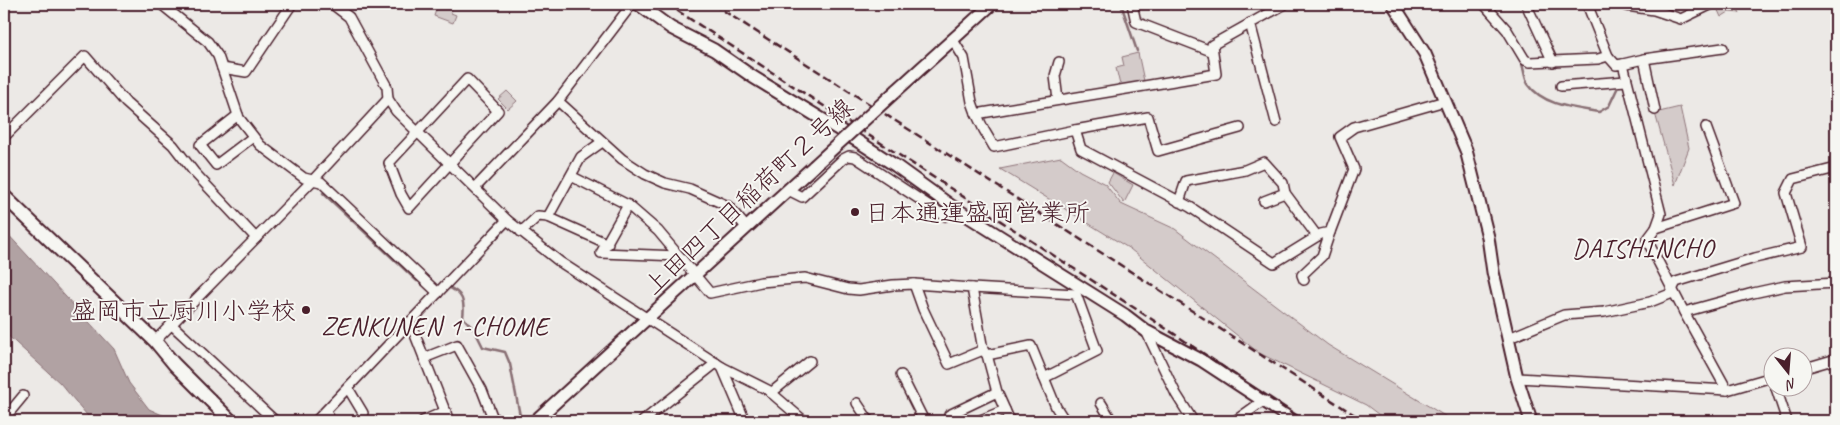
<svg xmlns="http://www.w3.org/2000/svg" width="1840" height="425" font-family="Caveat,'Klee One',sans-serif">
<rect width="100%" height="100%" fill="#ece9e6"/>
<filter id="ink" filterUnits="userSpaceOnUse"><feTurbulence type="fractalNoise" baseFrequency=".02" numOctaves="2"/><feDisplacementMap in="SourceGraphic" scale="10" xChannelSelector="R" yChannelSelector="G"/><feConvolveMatrix kernelMatrix="1 2 1 2 8 2 1 2 1" color-interpolation-filters="sRGB"/></filter>
<g filter="url(#ink)">
<g fill="#d4cbca" stroke="#8f757a">
<path d="M438,4L452,9L451,13L456,15L453,23L434,16Z"/>
<path d="M1719,4H1735L1740,13L1729,12L1721,17L1716,6Z"/>
<path d="M1138,53L1144,81L1120,85L1116,68L1124,66L1122,57Z"/>
<path d="M507,91L517,101L508,109L498,99Z"/>
<path d="M1680,107L1689,148L1675,185L1655,113Z"/>
<path d="M1061,157L1080,171L1105,184L1121,204L1175,229L1328,345L1453,421H1387L1366,405L1259,353L1130,249L1000,169Z"/>
<path d="M1113,173L1133,185L1124,203L1108,182Z"/>
</g>
<path fill="#b1a2a3" stroke="#886e73" d="M4,230L114,349L129,383L149,409L169,418L171,421H92L60,383L4,332Z"/>
<g fill="none" stroke-linecap="round" stroke-linejoin="round">
<g stroke="#886e73" stroke-width="2.5">
<path d="M1121,4L1137,51"/>
<path d="M1477,4L1496,23"/>
<path d="M1521,61C1524,68 1524,78 1528,84C1543,106 1576,108 1599,112L1609,106L1617,89"/>
<path d="M323,193L417,281H420"/>
<path d="M448,287C463,293 465,302 463,317L475,331L483,347L505,352L510,364L521,421"/>
</g>
<defs>
<g id="minor">
<path d="M161,4L208,42L218,56L239,118L260,145L304,178L321,182L438,293"/>
<path d="M332,4L349,17L387,87L388,99L396,111L507,220L560,262L722,367L768,390L804,421"/>
<path d="M1132,4L1136,22L1211,51"/>
<path d="M1484,4L1507,30L1525,60L1530,62L1598,59L1608,56L1616,65L1623,64L1661,214L1656,228L1647,240L1684,312L1727,390"/>
<path d="M1526,4L1553,62"/>
<path d="M1587,4L1608,56"/>
<path d="M1626,4L1627,6L1654,10L1681,19L1712,4"/>
<path d="M1250,23L1276,122"/>
<path d="M953,40L964,58L972,102L976,113H982L1216,74L1212,45L1285,4"/>
<path d="M1644,59L1723,48"/>
<path d="M1623,64L1644,59L1655,110"/>
<path d="M222,68L246,72L292,4"/>
<path d="M467,79L498,111L409,208L401,194L389,163Z"/>
<path d="M1561,86L1626,81"/>
<path d="M1058,100L1055,76L1059,62"/>
<path d="M558,101L622,159L645,174L665,183L690,189L728,206L747,228"/>
<path d="M976,113L984,130L994,147L1075,130L1081,149L1190,207L1274,263L1321,234L1330,232L1322,256L1302,275L1304,280"/>
<path d="M238,115L200,145L216,165L253,137"/>
<path d="M1075,130L1148,117L1158,151L1240,128"/>
<path d="M4,137L85,56L126,103L173,145L194,172L256,238"/>
<path d="M571,176L628,205L601,253L679,256L710,293L761,282L805,278L848,289L859,290L893,285L914,284L972,288L983,350L987,355L997,392L1010,421"/>
<path d="M475,188L558,101L632,4"/>
<path d="M788,190L802,197L843,159L849,156L855,157L945,216L955,208"/>
<path d="M1285,193L1317,236"/>
<path d="M1179,202L1186,181L1245,170L1264,162L1283,183L1285,193L1264,201"/>
<path d="M628,205L658,231L679,256"/>
<path d="M548,217L608,244"/>
<path d="M1656,228L1734,203L1706,127"/>
<path d="M521,232L538,216L548,217L581,157L602,142"/>
<path d="M1330,232L1354,169L1340,137L1354,127L1445,101"/>
<path d="M914,284L923,309L949,364L983,350"/>
<path d="M972,288L1076,294L1097,351L1044,378"/>
<path d="M1684,312L1753,293L1785,286L1836,283"/>
<path d="M410,322L449,421"/>
<path d="M171,324L275,421"/>
<path d="M1146,331L1176,394L1193,421"/>
<path d="M1509,338L1564,315L1604,312L1650,302L1670,294L1676,282L1755,258L1802,247L1786,193L1793,179L1836,168"/>
<path d="M155,341L313,180L388,99"/>
<path d="M987,355L1031,346L1056,407L1065,421"/>
<path d="M424,358L457,345L482,390L494,421"/>
<path d="M722,367L745,421"/>
<path d="M1802,369L1836,359"/>
<path d="M901,375L924,421"/>
<path d="M1517,378L1727,390L1772,377"/>
<path d="M348,388L363,413"/>
<path d="M1776,388L1787,421"/>
<path d="M771,393L810,361"/>
<path d="M857,403L869,421"/>
<path d="M1101,403L1112,421"/>
<path d="M326,412L331,421"/>
<path d="M949,415L997,392"/>
<path d="M4,419L23,396"/>
<path d="M316,421L507,220"/>
<path d="M423,421L446,411"/>
<path d="M643,421L716,363"/>
<path d="M978,421L1005,410"/>
<path d="M1235,421L1263,401"/>
</g>
<g id="tertiary">
<path d="M638,4L671,28L714,50L753,77L856,140L896,166L950,205L1125,315L1146,331L1201,360L1294,421"/>
<path d="M1393,4L1425,54L1466,150L1488,237L1493,272L1517,378L1531,421"/>
<path d="M897,90L992,4"/>
<path d="M535,421L814,166"/>
</g>
<path id="secondary" d="M4,196L155,341L174,364L231,421"/>
</defs>
<use href="#minor" stroke="#4a1f2b" stroke-width="12"/>
<use href="#tertiary" stroke="#4a1f2b" stroke-width="15"/>
<use href="#secondary" stroke="#4a1f2b" stroke-width="16"/>
<use href="#minor" stroke="#f6f6f2" stroke-width="9"/>
<use href="#tertiary" stroke="#f6f6f2" stroke-width="11"/>
<use href="#secondary" stroke="#f6f6f2" stroke-width="12"/>
<g stroke="#4a1f2b" stroke-width="2.5" stroke-dasharray="8 4" stroke-linecap="butt">
<path d="M667,4L1179,337L1303,421"/>
<path d="M713,4L1364,421"/>
</g>
<defs>
<path id="tertiary-bridge" d="M814,166L897,90"/>
</defs>
<use href="#tertiary-bridge" stroke="#4a1f2b" stroke-width="15" stroke-linecap="butt"/>
<use href="#tertiary-bridge" stroke="#f6f6f2" stroke-width="11"/>
</g>
</g>
<g fill="#4a1f2b" stroke="#f6f6f2" stroke-width="2">
<circle cx="855" cy="212" r="5"/>
<circle cx="306" cy="310" r="5"/>
</g>
<g text-anchor="middle" stroke-width="4" stroke-linejoin="round" paint-order="stroke">
<g font-size="25" fill="#4a1f2b" stroke="#f6f6f2">
<text transform="translate(748 196) rotate(-43)" y="9">上田四丁目稲荷町２号線</text>
</g>
<g font-size="25" fill="#4a1f2b" stroke="#f6f6f2" text-anchor="start">
<text x="865" y="221">日本通運盛岡営業所</text>
<text x="296" y="319" text-anchor="end">盛岡市立厨川小学校</text>
</g>
<g font-size="26" letter-spacing="1" fill="#4a1f2b" stroke="#f6f6f2">
<text x="1643" y="257">DAISHINCHO</text>
<text x="435" y="335">ZENKUNEN 1-CHOME</text>
</g>
</g>
<rect width="1840" height="425" fill="none" stroke="#f6f6f2" stroke-width="20"/>
<rect x="10" y="10" width="1820" height="405" fill="none" stroke="#4a1f2b" stroke-width="2" filter="url(#ink)"/>
<g transform="translate(1788 372) rotate(163)"><circle r="24" fill="#f6f6f2" stroke="#b1a0a2"/>
<path d="M0-4L9 19L0 12L-9 19Z" fill="#4a1f2b"/>
<text y="-8" font-size="14" font-weight="bold" text-anchor="middle" fill="#4a1f2b">N</text>
</g>
</svg>
